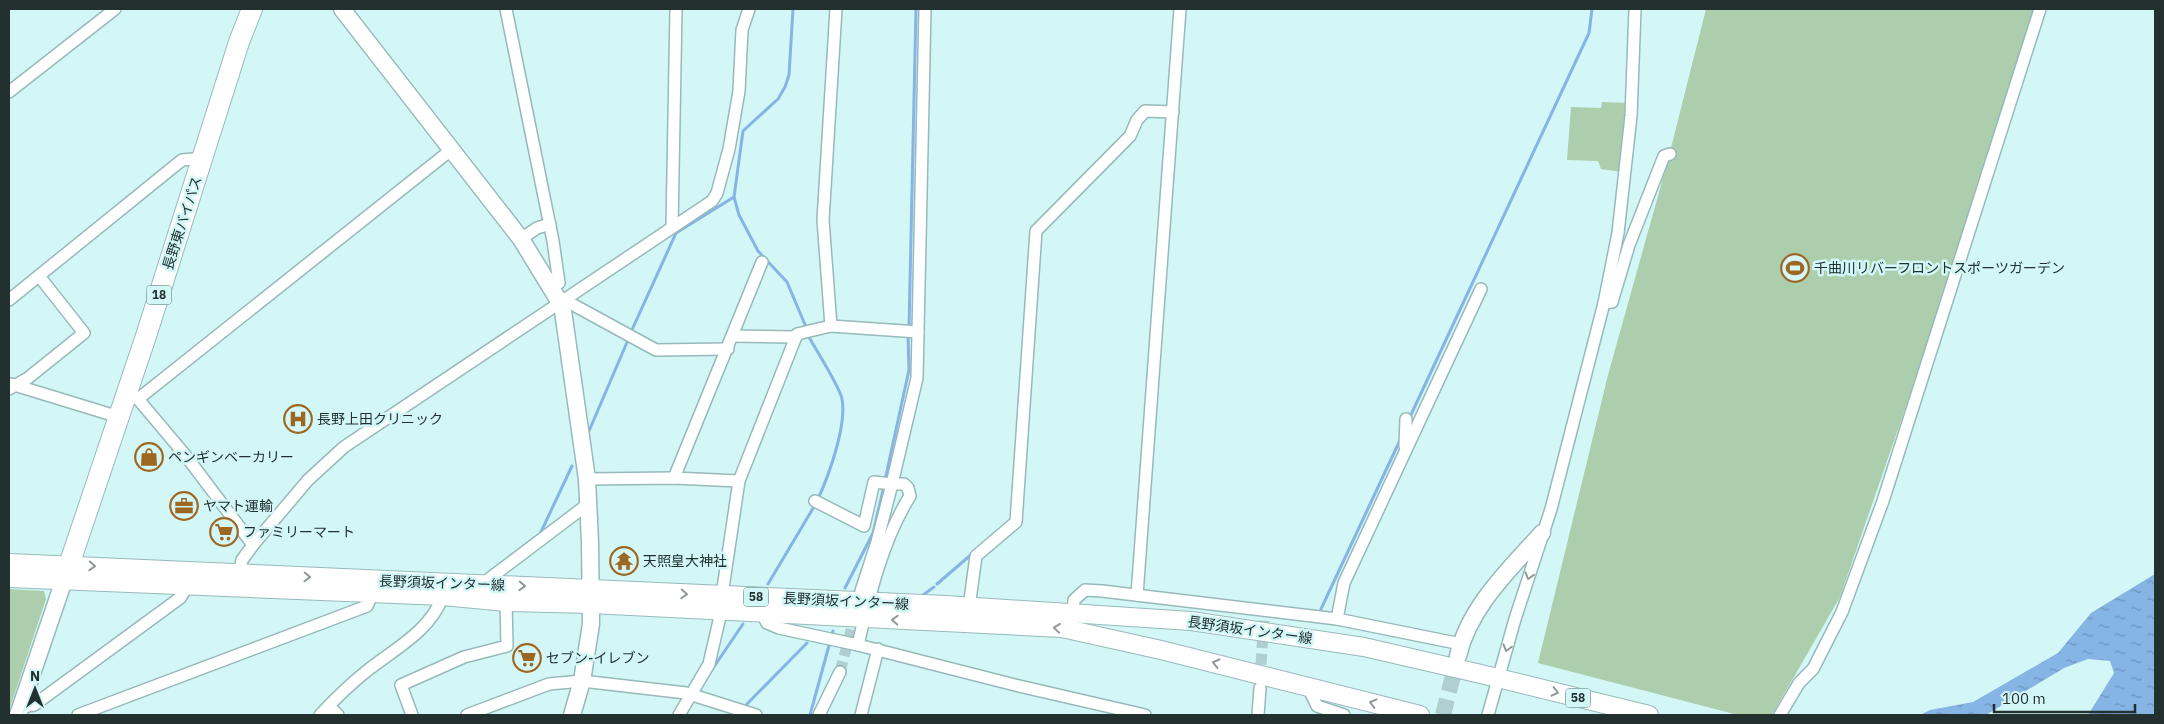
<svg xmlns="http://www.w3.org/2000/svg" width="2164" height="724" font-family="'IBM Plex Sans','Noto Sans JP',sans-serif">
<defs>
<pattern id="water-ripples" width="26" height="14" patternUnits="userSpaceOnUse" patternTransform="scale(1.25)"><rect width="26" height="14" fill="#85b4e5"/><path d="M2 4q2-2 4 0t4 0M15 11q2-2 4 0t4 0" fill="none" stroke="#6c93ba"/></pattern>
</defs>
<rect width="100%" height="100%" fill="#d3f7f7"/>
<g fill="#acceac">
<path d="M1706,9H2035L1913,386L1840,597L1772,715H1738L1538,663L1608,375L1668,160Z"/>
<path d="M1602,102L1628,103L1622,172L1601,169L1598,161L1567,160L1571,107L1601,108Z"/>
<path d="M9,589L44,591L46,599L9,711Z"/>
</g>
<path fill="url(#water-ripples)" d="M2155,574V715H2088L2114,673L2110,661L2088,659L2064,668L1986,715H1920L1930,710L1973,702L2058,653L2091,613Z"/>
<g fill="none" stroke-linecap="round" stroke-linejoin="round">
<g stroke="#85b4e5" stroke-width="3">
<path d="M734,197L739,215L758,251L787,282L806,327"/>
<path d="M909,328L916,9"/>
<path d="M631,332L676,233L734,197L743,131L778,99L785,87L789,75L793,9"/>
<path d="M809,337C816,350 840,387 842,399C847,425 829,475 818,499"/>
<path d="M1409,419L1589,33L1592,9"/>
<path d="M589,431L628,340"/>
<path d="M885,480L909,370L908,334"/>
<path d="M540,534L572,466"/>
<path d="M768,584L815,505"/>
<path d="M937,584L973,553"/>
<path d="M845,588L873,533L884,486"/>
<path d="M923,595L934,587"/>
<path d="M1321,609L1401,438"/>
<path d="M707,677L743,624"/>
<path d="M746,705L807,643"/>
<path d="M810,715L833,631"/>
</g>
<g stroke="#b0cfcf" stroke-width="11" stroke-dasharray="11 5.5" stroke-linecap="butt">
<path d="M840,672L856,612"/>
<path d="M1260,681L1264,617"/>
</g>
<path stroke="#b0cfcf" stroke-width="16" stroke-dasharray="16 8" stroke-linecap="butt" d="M1443,715L1458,656"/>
<defs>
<g id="street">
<path d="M506,9L553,241L559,283"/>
<path d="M925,9L917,378L892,484H904L908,488L910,496C883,539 869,596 858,645L1015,685L1145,715"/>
<path d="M9,92L115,9"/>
<path d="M672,227L676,9"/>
<path d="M521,239L537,228L550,224"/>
<path d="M9,300L182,160L204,158"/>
<path d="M570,303L656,350L728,349"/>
<path d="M1604,303L1612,302L1629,245L1664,156L1670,154"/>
<path d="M831,326L823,220L836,9"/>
<path d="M733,336L796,337"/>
<path d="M11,384L119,417"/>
<path d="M9,389L28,378L84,333L39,276"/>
<path d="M131,397L138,399L186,456L253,545"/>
<path d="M138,399L451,150"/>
<path d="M1405,446L1406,419"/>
<path d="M674,478L762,262"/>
<path d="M587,479L674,478L739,481"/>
<path d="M815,501L864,526L874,482L892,484L877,542L861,591"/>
<path d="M239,574L242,560L253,545L308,480L344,447L712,201L717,193L729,149L739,91L742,30L749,9"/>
<path d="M481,585L588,504"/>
<path d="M722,595L739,481L797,334L831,326L918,332"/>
<path d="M1137,595L1180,9"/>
<path d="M969,607L976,556L1016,522L1036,231L1130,136L1137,120L1145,111L1173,112"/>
<path d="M1073,612L1074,600L1085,590L1102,591L1337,619L1461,644"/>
<path d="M762,613L767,623L779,628L858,645"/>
<path d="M1337,619L1344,583L1481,289"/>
<path d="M1308,687L1317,706L1344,715"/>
<path d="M329,706L338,715"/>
<path d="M21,707L34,705L180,598L188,586"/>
<path d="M78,715L367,606L373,593"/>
<path d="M320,715C335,699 350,684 368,670C396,648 430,631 443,596"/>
<path d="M412,715L401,685L464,657L507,646L506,602"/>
<path d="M467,715L549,684L582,681L686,693L756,715"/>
<path d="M679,715L709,664L721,612"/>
<path d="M819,715L840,672"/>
<path d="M861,715L878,649"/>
<path d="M1258,715L1260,688"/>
<path d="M1488,715L1515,619L1551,509L1604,303L1618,233L1631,116L1635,9"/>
<path d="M1780,715L1799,683L1813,669L1842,612L1883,501L2040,9"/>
</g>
<g id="secondary">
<path d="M342,9L521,239L559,301L563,311L587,479L590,542L591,624L582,681L572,715"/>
<path d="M1458,656C1469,607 1510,569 1542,533"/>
<path d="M18,715L64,580"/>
</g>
<g id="primary">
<path d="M9,563L946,605L1191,621L1364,647L1498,678L1649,715"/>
<path d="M9,578L443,596L506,602L591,604L1062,628L1161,650L1420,715"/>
</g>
<path id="highway" d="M64,580L146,336L239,42L252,9"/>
</defs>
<use href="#street" stroke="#97b9ba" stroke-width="14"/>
<use href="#secondary" stroke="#97b9ba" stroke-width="19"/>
<use href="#primary" stroke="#97b9ba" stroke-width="20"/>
<use href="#highway" stroke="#97b9ba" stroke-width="22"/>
<use href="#street" stroke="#fff" stroke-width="11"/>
<use href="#secondary" stroke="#fff" stroke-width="16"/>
<use href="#primary" stroke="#fff" stroke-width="18"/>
<use href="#highway" stroke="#fff" stroke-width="20"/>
</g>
<defs><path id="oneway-chevron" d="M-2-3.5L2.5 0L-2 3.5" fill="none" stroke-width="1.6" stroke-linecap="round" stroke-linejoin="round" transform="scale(1.25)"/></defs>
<g stroke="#909898">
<use href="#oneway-chevron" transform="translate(92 566) rotate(3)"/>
<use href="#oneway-chevron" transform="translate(1529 576) rotate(107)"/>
<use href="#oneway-chevron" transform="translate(307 577) rotate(2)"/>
<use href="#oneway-chevron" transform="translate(522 586) rotate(2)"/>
<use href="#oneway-chevron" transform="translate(684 594) rotate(3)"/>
<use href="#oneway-chevron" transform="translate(895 620) rotate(-177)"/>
<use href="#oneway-chevron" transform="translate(1057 628) rotate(-174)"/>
<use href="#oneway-chevron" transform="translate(1507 648) rotate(106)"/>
<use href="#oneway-chevron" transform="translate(1216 663) rotate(-166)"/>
<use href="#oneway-chevron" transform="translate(1555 692) rotate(14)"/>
<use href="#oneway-chevron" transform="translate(1373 703) rotate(-166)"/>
</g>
<defs>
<symbol id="stadium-ring" viewBox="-11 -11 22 22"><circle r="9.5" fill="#d3f7f7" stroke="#9d6621" stroke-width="1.5"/><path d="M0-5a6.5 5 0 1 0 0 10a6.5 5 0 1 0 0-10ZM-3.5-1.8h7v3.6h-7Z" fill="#9d6621"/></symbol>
<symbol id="hospital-ring" viewBox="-11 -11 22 22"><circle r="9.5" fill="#d3f7f7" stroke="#9d6621" stroke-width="1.5"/><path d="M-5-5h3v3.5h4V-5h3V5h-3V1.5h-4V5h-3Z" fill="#9d6621"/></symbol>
<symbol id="shop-ring" viewBox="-11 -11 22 22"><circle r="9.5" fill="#d3f7f7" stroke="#9d6621" stroke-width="1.5"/><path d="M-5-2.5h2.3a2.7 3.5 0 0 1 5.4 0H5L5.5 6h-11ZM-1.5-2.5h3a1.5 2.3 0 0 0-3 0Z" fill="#9d6621"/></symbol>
<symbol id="office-ring" viewBox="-11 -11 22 22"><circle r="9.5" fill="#d3f7f7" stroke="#9d6621" stroke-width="1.5"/><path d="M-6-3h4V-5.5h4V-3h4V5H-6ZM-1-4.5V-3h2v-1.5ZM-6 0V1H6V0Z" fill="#9d6621"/></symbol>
<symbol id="supermarket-ring" viewBox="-11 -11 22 22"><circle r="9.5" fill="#d3f7f7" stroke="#9d6621" stroke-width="1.5"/><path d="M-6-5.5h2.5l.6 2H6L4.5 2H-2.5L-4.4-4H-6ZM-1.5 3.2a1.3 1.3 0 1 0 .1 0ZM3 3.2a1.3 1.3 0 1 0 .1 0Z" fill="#9d6621"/></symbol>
<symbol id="temple-ring" viewBox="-11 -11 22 22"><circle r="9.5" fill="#d3f7f7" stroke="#9d6621" stroke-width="1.5"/><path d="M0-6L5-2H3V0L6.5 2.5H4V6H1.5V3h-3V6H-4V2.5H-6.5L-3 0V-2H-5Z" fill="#9d6621"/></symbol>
</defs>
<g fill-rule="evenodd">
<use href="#stadium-ring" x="1779" y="252" width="32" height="32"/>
<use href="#hospital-ring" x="282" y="403" width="32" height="32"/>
<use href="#shop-ring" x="133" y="441" width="32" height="32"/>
<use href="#office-ring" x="168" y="490" width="32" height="32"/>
<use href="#supermarket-ring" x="208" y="516" width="32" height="32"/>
<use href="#temple-ring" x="608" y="545" width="32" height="32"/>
<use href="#supermarket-ring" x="511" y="642" width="32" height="32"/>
</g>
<g text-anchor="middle" stroke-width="5" stroke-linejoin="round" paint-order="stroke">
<g fill="#d3f7f7" stroke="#576c6c" stroke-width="1">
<rect x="146.5" y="285.5" width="25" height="19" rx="4"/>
<rect x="743.5" y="587.5" width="25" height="19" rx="4"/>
<rect x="1565.5" y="688.5" width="25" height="19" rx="4"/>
</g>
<g font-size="12" font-weight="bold" fill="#223030">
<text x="159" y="299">18</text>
<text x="756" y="601">58</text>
<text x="1578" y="702">58</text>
</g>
<g font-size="14" fill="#223030" stroke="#d3f7f7">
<text transform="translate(182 223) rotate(-72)" y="5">長野東バイパス</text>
<text transform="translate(442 583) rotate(2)" y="5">長野須坂インター線</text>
<text transform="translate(846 601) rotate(3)" y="5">長野須坂インター線</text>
<text transform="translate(1250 630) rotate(8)" y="5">長野須坂インター線</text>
</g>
<g font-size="14" fill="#223030" stroke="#d3f7f7" text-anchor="start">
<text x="1814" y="273">千曲川リバーフロントスポーツガーデン</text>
<text x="317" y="424">長野上田クリニック</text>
<text x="168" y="462">ペンギンベーカリー</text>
<text x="203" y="511">ヤマト運輸</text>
<text x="243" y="537">ファミリーマート</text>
<text x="643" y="566">天照皇大神社</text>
<text x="546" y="663">セブン-イレブン</text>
</g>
</g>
<rect width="2164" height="724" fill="none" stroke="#223030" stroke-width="20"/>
<g transform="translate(35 689)" stroke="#d3f7f7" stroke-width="4" paint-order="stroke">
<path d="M0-4L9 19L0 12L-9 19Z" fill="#223030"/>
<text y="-8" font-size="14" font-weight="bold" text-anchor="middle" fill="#223030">N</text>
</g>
<path d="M1994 704v8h141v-8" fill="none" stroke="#223030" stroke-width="2.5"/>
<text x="2002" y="704" font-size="15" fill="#223030" stroke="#d3f7f7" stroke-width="4" paint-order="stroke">100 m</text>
</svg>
